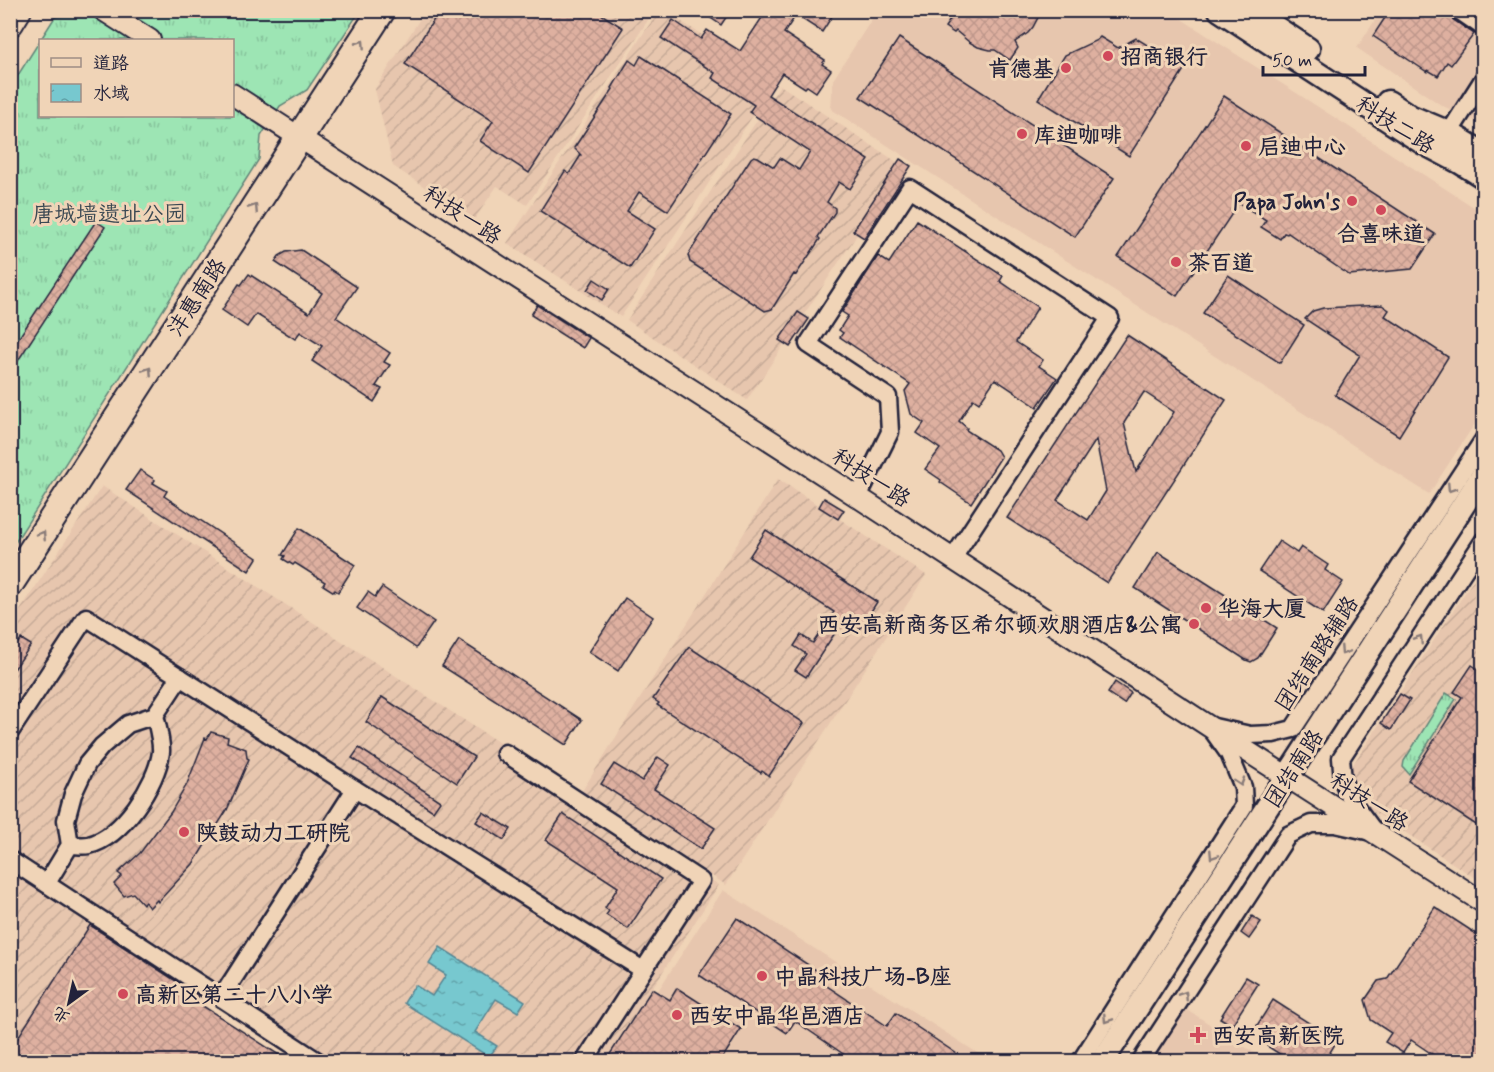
<svg xmlns="http://www.w3.org/2000/svg" width="1494" height="1072" font-family="Mynerve,'LXGW WenKai TC',sans-serif">
<defs>
<pattern id="industrial-furrows" width="10" height="10" patternUnits="userSpaceOnUse" patternTransform="scale(1.5)"><rect width="10" height="10" fill="#e7c6ae"/><path d="M-1 1l2-2M0 10L10 0M9 11l2-2" fill="none" stroke="#c6aa97"/></pattern>
<pattern id="grass-tufts" width="24" height="20" patternUnits="userSpaceOnUse" patternTransform="scale(1.5)"><rect width="24" height="20" fill="#9de5b4"/><path d="M3 7l-1-3M5 7V3M7 7l1-3M15 17l-1-3M17 17v-4M19 17l1-3" fill="none" stroke="#87c49c"/></pattern>
<pattern id="water-ripples" width="26" height="14" patternUnits="userSpaceOnUse" patternTransform="scale(1.5)"><rect width="26" height="14" fill="#77c8cf"/><path d="M2 4q2-2 4 0t4 0M15 11q2-2 4 0t4 0" fill="none" stroke="#61a2a9"/></pattern>
<pattern id="building-cross-hatch" width="8" height="8" patternUnits="userSpaceOnUse" patternTransform="scale(1.5)"><rect width="8" height="8" fill="#deb0a0"/><path d="M0 0l8 8M0 8l8-8" fill="none" stroke="#be978b"/></pattern>
</defs>
<rect width="100%" height="100%" fill="#f0d4b7"/>
<filter id="ink" filterUnits="userSpaceOnUse"><feTurbulence type="fractalNoise" baseFrequency=".0167" numOctaves="2"/><feDisplacementMap in="SourceGraphic" scale="12" xChannelSelector="R" yChannelSelector="G"/><feConvolveMatrix kernelMatrix="1 2 1 2 8 2 1 2 1" color-interpolation-filters="sRGB"/></filter>
<g filter="url(#ink)">
<g fill="#e7c6ae">
<path d="M877,11H1169L1483,213V411L1429,494L831,109L833,80Z"/>
<path d="M1381,11H1483V125L1441,105L1357,48Z"/>
<path d="M723,890L990,1061L612,1062Z"/>
<path d="M1186,1009L1267,1061H1152Z"/>
</g>
<g fill="url(#industrial-furrows)">
<path d="M425,11H654L527,205L497,186L474,220L393,166L375,89Z"/>
<path d="M658,11H665L775,82L621,317L507,243Z"/>
<path d="M780,85L903,166L747,400L627,320Z"/>
<path d="M778,479L926,575L726,885L582,791Z"/>
<path d="M102,486L719,885L605,1061H302L94,928L11,1052V624Z"/>
<path d="M1483,565V883L1366,807L1350,769Z"/>
</g>
<g fill="url(#grass-tufts)" stroke="#608478" stroke-width="1.5" fill-rule="evenodd">
<path d="M81,10L360,11L307,90L280,106L261,136L259,159L11,549V86L55,17L80,12ZM40,40H232V116H40Z"/>
<path d="M1446,693L1456,699L1409,774L1403,767L1404,761Z"/>
</g>
<path fill="url(#water-ripples)" stroke="#558694" stroke-width="1.5" d="M440,947L525,1001L518,1012L496,999L475,1032L497,1046L489,1057L404,1003L415,985L432,996L446,975L429,964Z"/>
<g fill="url(#building-cross-hatch)" stroke="#22223b" stroke-width="1.5" fill-rule="evenodd">
<path d="M440,10H595L623,28L529,173L480,141L493,121L405,64Z"/>
<path d="M699,10H731L721,25Z"/>
<path d="M767,10H836L822,32L796,15L784,33L825,60L822,64L831,70L816,92L807,86L805,88L782,73L768,95L869,160L850,189L839,182L827,202L835,208V212L818,237L820,239L796,275L794,274L772,309L765,311L690,262L688,255L751,158L754,156L758,157L774,167L780,158L799,170L810,152L749,112L754,105L712,78L715,73L661,38L673,20L701,39L707,30L740,51Z"/>
<path d="M936,10H1042L1033,27L1028,33L1015,42L1018,48L1010,60L995,50H990L978,47L969,42L956,31L954,33L945,27L950,20Z"/>
<path d="M1390,10H1448L1449,15L1452,19L1474,34L1451,65L1447,62L1438,76L1428,70L1427,72L1373,36Z"/>
<path d="M1100,37L1118,48L1136,38L1185,68L1129,156L1038,99L1065,55L1097,40Z"/>
<path d="M899,38L1114,178L1075,237L860,97Z"/>
<path d="M641,56L731,114L668,211L639,192L627,211L655,229L630,268L540,211L565,171L569,174L581,155L574,148L613,89L612,88L629,60L636,65Z"/>
<path d="M1224,96L1435,234L1412,269L1349,275L1288,233L1287,234L1284,233L1280,239L1261,227L1266,220L1239,203L1177,296L1118,257Z"/>
<path d="M900,159L911,166L864,238L853,231Z"/>
<path d="M917,220L1003,276L1000,281L1038,307L1016,342L1043,360L1039,366L1057,378L1037,407L995,379L979,403L973,399L959,421L967,428L966,430L997,450L1001,457L971,503L940,482L941,480L925,469L940,449L917,433L924,423L911,414L905,391L910,384L840,337L843,333L839,330L848,316L842,312L878,256L889,263Z"/>
<path d="M96,221L105,227L10,373V351Z"/>
<path d="M301,250L357,287L336,317L390,353L384,362L390,365L376,386L382,389L374,402L312,361L322,346L300,332L295,339L256,314L247,327L222,310L239,284L241,285L249,274L309,313L322,293L275,262L279,256L286,252Z"/>
<path d="M1228,275L1304,325L1280,363L1203,313Z"/>
<path d="M594,279L609,289L602,300L587,290Z"/>
<path d="M537,305L589,338L583,348L531,315Z"/>
<path d="M1382,305L1389,310L1385,316L1448,357L1399,436L1335,395L1360,355L1305,319L1313,311L1323,308Z"/>
<path d="M798,312L809,319L790,347L779,340Z"/>
<path d="M1127,335L1226,400L1107,583L1007,518ZM1144,392L1174,412L1136,472L1124,423ZM1096,440L1106,491L1088,520L1057,500Z"/>
<path d="M140,470L155,480L153,483L167,491L164,496L257,558L249,571L126,490Z"/>
<path d="M824,498L844,510L838,519L819,507Z"/>
<path d="M299,528L355,565L338,592L335,590L334,592L323,585L325,582L295,563L293,565L283,559L285,556L282,555Z"/>
<path d="M766,530L877,602L860,629L844,619L806,677L795,670L806,654L794,646L801,635L813,643L834,612L749,557Z"/>
<path d="M1279,541L1297,553L1301,547L1328,565L1325,570L1343,582L1323,613L1259,571Z"/>
<path d="M1158,552L1277,628L1258,658L1251,662L1246,660L1135,588Z"/>
<path d="M382,587L434,622L416,648L357,608L368,592L375,597Z"/>
<path d="M625,598L653,617L618,671L589,652Z"/>
<path d="M21,639L31,645L10,675V653Z"/>
<path d="M459,640L582,720L566,745L442,666Z"/>
<path d="M689,647L804,723L769,776L762,771L761,773L657,705L659,703L653,699Z"/>
<path d="M1472,665L1484,673V830L1408,781L1462,697L1454,692Z"/>
<path d="M1115,682L1131,693L1124,704L1108,693Z"/>
<path d="M1400,694L1410,700L1391,730L1381,723Z"/>
<path d="M382,697L474,757L457,783L366,722Z"/>
<path d="M211,732L228,737L227,742L246,749L247,758L249,759L227,810L193,864L158,902L157,900L149,908L145,902L143,904L133,893L124,896L114,884L122,876L118,873L140,853L171,812L187,784L205,738L207,739Z"/>
<path d="M359,748L440,801L433,811L352,758Z"/>
<path d="M658,757L670,765L654,789L715,828L701,849L601,784L614,764L642,781Z"/>
<path d="M483,812L511,829L504,840L476,822Z"/>
<path d="M563,814L661,879L628,929L606,915L609,911L605,908L618,887L546,840Z"/>
<path d="M1435,907L1484,939V1062H1444L1411,1040L1403,1053L1385,1042L1391,1033L1371,1020L1365,1000L1378,981L1387,979Z"/>
<path d="M1252,916L1261,922L1249,939L1241,933Z"/>
<path d="M737,918L825,976L821,982L887,1026L896,1013L969,1062H855L795,1021L787,1033L699,975Z"/>
<path d="M90,925L199,996L195,1001L290,1062H10V1050Z"/>
<path d="M1246,977L1258,984L1232,1025L1220,1018Z"/>
<path d="M677,988L741,1029L720,1062H605L652,989L670,1000Z"/>
<path d="M1273,1000L1337,1041L1324,1062H1292L1267,1046L1272,1038L1256,1027Z"/>
</g>
<g fill="none" stroke-linecap="round" stroke-linejoin="round">
<defs>
<g id="minor">
<path d="M1458,10L1484,28"/>
<path d="M1449,133L1484,78"/>
<path d="M858,497L890,432L888,397L808,344L910,188L1110,318L953,558"/>
<path d="M1214,727L1250,735L1273,734L1293,729L1484,439"/>
<path d="M10,732L86,617L355,789L643,970"/>
<path d="M505,753L701,881L584,1062"/>
<path d="M1373,830L1351,800L1343,781L1341,758L1484,540"/>
<path d="M70,845C76,845 83,846 89,845C122,837 157,784 161,752C162,742 157,725 155,715"/>
<path d="M10,860L319,1062"/>
<path d="M47,883L70,845L66,820L73,794L87,764L102,746L128,724L155,715L180,677"/>
<path d="M221,998L355,789"/>
<path d="M1080,1062L1244,806L1243,787L1229,754L1212,730"/>
<path d="M1140,1062L1288,835L1311,824H1335L1367,831"/>
</g>
<g id="tertiary">
<path d="M103,10L150,40"/>
<path d="M232,94L858,497L1236,744L1484,903"/>
</g>
<g id="secondary">
<path d="M1220,10L1422,142L1460,162L1484,177"/>
<path d="M1249,10L1308,49"/>
<path d="M1388,102L1411,117L1449,133L1484,154"/>
<path d="M1102,1062L1484,473"/>
</g>
<g id="primary">
<path d="M10,23L18,10"/>
<path d="M10,584L382,10"/>
</g>
</defs>
<use href="#minor" stroke="#22223b" stroke-width="21"/>
<use href="#tertiary" stroke="#22223b" stroke-width="24"/>
<use href="#secondary" stroke="#22223b" stroke-width="27"/>
<use href="#primary" stroke="#22223b" stroke-width="30"/>
<use href="#minor" stroke="#f0d4b7" stroke-width="16"/>
<use href="#tertiary" stroke="#f0d4b7" stroke-width="20"/>
<use href="#secondary" stroke="#f0d4b7" stroke-width="22"/>
<use href="#primary" stroke="#f0d4b7" stroke-width="26"/>
</g>
<defs><path id="oneway-chevron" d="M-2-3.5L2.5 0L-2 3.5" fill="none" stroke-width="1.6" stroke-linecap="round" stroke-linejoin="round" transform="scale(1.5)"/></defs>
<g stroke="#897b79">
<use href="#oneway-chevron" transform="translate(361 44) rotate(-57)"/>
<use href="#oneway-chevron" transform="translate(254 208) rotate(-57)"/>
<use href="#oneway-chevron" transform="translate(148 371) rotate(-57)"/>
<use href="#oneway-chevron" transform="translate(1451 488) rotate(123)"/>
<use href="#oneway-chevron" transform="translate(42 535) rotate(-57)"/>
<use href="#oneway-chevron" transform="translate(1419 639) rotate(-57)"/>
<use href="#oneway-chevron" transform="translate(1344 651) rotate(123)"/>
<use href="#oneway-chevron" transform="translate(1240 782) rotate(72)"/>
<use href="#oneway-chevron" transform="translate(1213 855) rotate(123)"/>
<use href="#oneway-chevron" transform="translate(1184 995) rotate(-57)"/>
<use href="#oneway-chevron" transform="translate(1107 1019) rotate(123)"/>
</g>
</g>
<g fill="#d1495b" stroke="#f0d4b7" stroke-width="2">
<circle cx="1108" cy="56" r="6"/>
<circle cx="1066" cy="68" r="6"/>
<circle cx="1022" cy="134" r="6"/>
<circle cx="1246" cy="146" r="6"/>
<circle cx="1352" cy="201" r="6"/>
<circle cx="1381" cy="210" r="6"/>
<circle cx="1176" cy="262" r="6"/>
<circle cx="1206" cy="608" r="6"/>
<circle cx="1194" cy="624" r="6"/>
<circle cx="184" cy="832" r="6"/>
<circle cx="762" cy="976" r="6"/>
<circle cx="123" cy="994" r="6"/>
<circle cx="677" cy="1015" r="6"/>
<path d="M1195 1026h6v6h6v6h-6v6h-6v-6h-6v-6h6z"/>
</g>
<g text-anchor="middle" stroke-width="6" stroke-linejoin="round" paint-order="stroke">
<g font-size="22" font-weight="bold" fill="#22223b" stroke="#f0d4b7" text-anchor="start">
<text x="1120" y="64">招商银行</text>
<text x="1054" y="76" text-anchor="end">肯德基</text>
<text x="1034" y="142">库迪咖啡</text>
<text x="1258" y="154">启迪中心</text>
<text x="1340" y="209" text-anchor="end">Papa John's</text>
<text x="1381" y="241" text-anchor="middle">合喜味道</text>
<text x="1188" y="270">茶百道</text>
<text x="1218" y="616">华海大厦</text>
<text x="1182" y="632" text-anchor="end">西安高新商务区希尔顿欢朋酒店&amp;公寓</text>
<text x="196" y="840">陕鼓动力工研院</text>
<text x="774" y="984">中晶科技广场-B座</text>
<text x="135" y="1002">高新区第二十八小学</text>
<text x="689" y="1023">西安中晶华邑酒店</text>
<text x="1212" y="1043">西安高新医院</text>
</g>
<g font-size="22" fill="#22223b" stroke="#f0d4b7">
<text transform="translate(1396 124) rotate(32)" y="8">科技二路</text>
<text transform="translate(463 214) rotate(33)" y="8">科技一路</text>
<text transform="translate(196 297) rotate(-57)" y="8">沣惠南路</text>
<text transform="translate(872 477) rotate(33)" y="8">科技一路</text>
<text transform="translate(1316 653) rotate(-57)" y="8">团结南路辅路</text>
<text transform="translate(1293 768) rotate(-57)" y="8">团结南路</text>
<text transform="translate(1370 801) rotate(33)" y="8">科技一路</text>
</g>
<g font-size="22" fill="#3b4953" stroke="#f0d4b7">
<text x="109" y="221">唐城墙遗址公园</text>
</g>
</g>
<rect width="1494" height="1072" fill="none" stroke="#f0d4b7" stroke-width="36"/>
<rect x="18" y="18" width="1458" height="1036" fill="none" stroke="#22223b" stroke-width="2" filter="url(#ink)"/>
<rect x="39" y="39" width="195" height="78" fill="#f0d4b7" stroke="#9e8d85" stroke-width="1.5"/>
<rect x="51" y="58" width="30" height="9" fill="#f0d4b7" stroke="#9e8d85" stroke-width="1.5"/>
<text x="93" y="69" font-size="18" fill="#22223b">道路</text>
<rect x="51" y="84" width="30" height="18" fill="url(#water-ripples)" stroke="#9e8d85" stroke-width="1.5"/>
<text x="93" y="99" font-size="18" fill="#22223b">水域</text>
<g transform="translate(69 1003) rotate(213)" stroke="#f0d4b7" stroke-width="4.5" paint-order="stroke">
<path d="M0-4.5L10 22L0 15L-10 22Z" fill="#22223b"/>
<text y="-9" font-size="16" font-weight="bold" text-anchor="middle" fill="#22223b">北</text>
</g>
<path d="M1263 66v9h102v-9" fill="none" stroke="#22223b" stroke-width="3"/>
<text x="1272" y="66" font-size="18" fill="#22223b" stroke="#f0d4b7" stroke-width="4.5" paint-order="stroke">50 m</text>
</svg>
